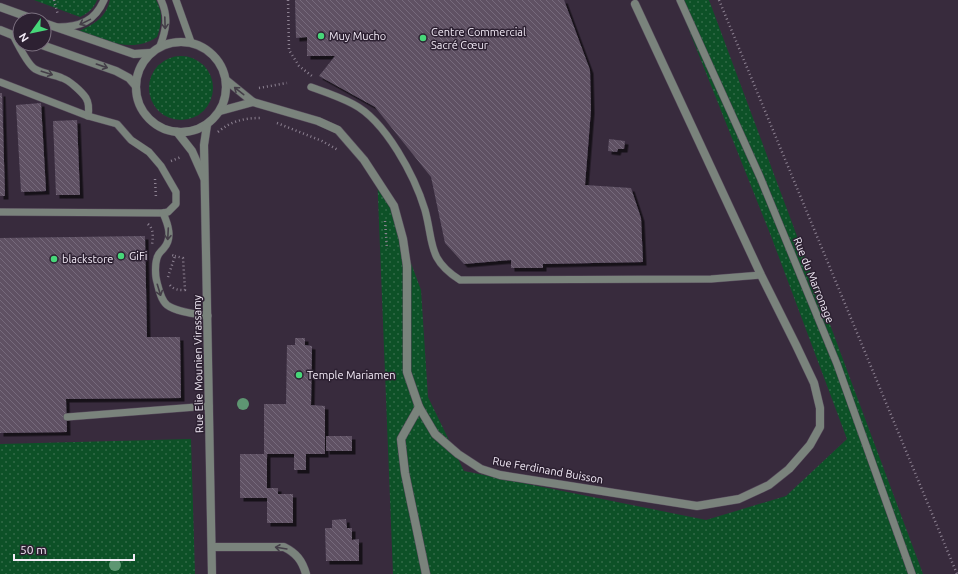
<svg xmlns="http://www.w3.org/2000/svg" width="958" height="574" font-family="Ubuntu,sans-serif">
<defs>
<pattern id="grass-dots" width="8" height="8" patternUnits="userSpaceOnUse"><rect width="8" height="8" fill="#0d5127"/><path d="M2 2h.1M6 6h.1" fill="none" stroke="#316a47" stroke-width="1.8" stroke-linecap="round"/></pattern>
<pattern id="building-back-hatch" width="6" height="6" patternUnits="userSpaceOnUse"><rect width="6" height="6" fill="#5e5164"/><path d="M-1 5l2 2M0 0l6 6M5-1l2 2" fill="none" stroke="#766a7b"/></pattern>
<filter id="shadow"><feDropShadow dx="3.5" dy="3.5" stdDeviation="0" flood-color="#0009"/></filter>
</defs>
<rect width="100%" height="100%" fill="#382b3d"/>
<g fill="url(#grass-dots)">
<path d="M34,0H97C93,9 88,13 80,17Z"/>
<path d="M110,0H156C163,12 162,24 157,37C132,54 105,40 79,31C95,24 106,17 110,0Z"/>
<path d="M677,0H709L923,574H393L377,172L421,290L428,397L464,471L706,520L786,496L847,439L771,236Z"/>
<circle cx="181" cy="88" r="32"/>
<path d="M191,439L195,574H0V444Z"/>
</g>
<g fill="url(#building-back-hatch)" filter="url(#shadow)">
<path d="M295,0H564L590,70L591,110L585,185L631,188L641,218L643,262L543,264V268H511V260L464,264L445,243L431,177L375,107L319,76L335,56H307V37L296,38Z"/>
<path d="M0,93H2L5,196H0Z"/>
<path d="M41,103L46,191L21,192L16,105Z"/>
<path d="M77,120L80,195H56L53,121Z"/>
<path d="M609,139L625,141L624,149H618L617,152L608,151Z"/>
<path d="M145,236L147,337H180L181,398L66,399L67,432L0,433V238Z"/>
<path d="M295,338H305V345L312,346L311,405L325,406V454H306V470H294V454H267V488H278V494H293V523H267V498H240V454H264V404H286L287,345H295Z"/>
<rect x="326" y="436" width="26" height="15"/>
<path d="M346,519L347,528H352V540L359,539V561H326L325,528H332V520Z"/>
</g>
<g fill="none" stroke-linecap="round" stroke-linejoin="round">
<defs>
<g id="service">
<path d="M176,0L191,42"/>
<path d="M680,0L760,177L837,364L912,574"/>
<path d="M58,27C80,27 95,21 104,0"/>
<path d="M13,35C17,43 28,65 35,69C44,74 53,74 62,78C69,80 82,92 86,98C89,103 89,110 88,116"/>
<path d="M160,46C166,30 169,17 161,0"/>
<path d="M0,82L88,116L117,124L131,140L149,152L161,166L176,192V204L168,212L163,213L0,212"/>
<path d="M311,87C325,92 340,97 353,104C386,121 415,177 425,210C434,243 427,259 460,280L711,279L761,275"/>
<path d="M163,213C168,224 173,238 164,248C161,252 158,253 157,258C155,264 155,276 157,282C159,290 161,300 167,305C176,312 196,314 208,316"/>
<path d="M67,417L209,406"/>
</g>
<g id="minor">
<path d="M0,7L36,20"/>
<path d="M44,23L134,54L150,53"/>
<path d="M0,30L20,38"/>
<circle cx="181" cy="87" r="45"/>
<path d="M39,44L116,71L129,78L135,85"/>
<path d="M226,80L253,102L318,121L338,130L364,160L394,206L403,239L407,266V372L419,407L435,434L458,454L481,469L500,475L697,506L739,499L769,485L789,469L810,445L820,427V408L814,383L796,345L761,275L635,4"/>
<path d="M220,111L253,102"/>
<path d="M207,125L204,145L212,574"/>
<path d="M177,132L192,151L204,178"/>
<path d="M419,407L401,439L405,473L426,574"/>
<path d="M212,547H284C296,553 302,560 306,574"/>
</g>
</defs>
<use href="#service" stroke="#564a5b" stroke-width="8"/>
<use href="#minor" stroke="#564a5b" stroke-width="9"/>
<g stroke="#8d8292" stroke-width="2.5" stroke-dasharray="1 3" stroke-linecap="butt">
<path d="M54,0L58,15"/>
<path d="M288,0L289,50L299,66L312,76"/>
<path d="M719,0L957,574"/>
<path d="M259,88L287,83"/>
<path d="M277,123L322,141L338,150"/>
<path d="M218,132C231,121 244,118 261,118"/>
<path d="M171,161L181,157"/>
<path d="M155,179L156,198"/>
<path d="M385,221L387,249"/>
<path d="M148,224C154,230 153,236 152,245"/>
<path d="M168,277L175,256L172,255"/>
<path d="M170,285C174,290 179,290 185,290L183,258L175,256"/>
</g>
<use href="#service" stroke="#7a837c" stroke-width="7"/>
<use href="#minor" stroke="#7a837c" stroke-width="8"/>
</g>
<g fill="#5e9672">
<circle cx="243" cy="404" r="6"/>
<circle cx="115" cy="565" r="6"/>
</g>
<defs><path id="oneway-shaft" d="M-6 0H5M1.5-3L5.5 0L1.5 3" fill="none" stroke-width="1.6" stroke-linecap="round" stroke-linejoin="round"/></defs>
<g stroke="#443e48">
<use href="#oneway-shaft" transform="translate(85 22) rotate(154)"/>
<use href="#oneway-shaft" transform="translate(165 23) rotate(88)"/>
<use href="#oneway-shaft" transform="translate(102 66) rotate(19)"/>
<use href="#oneway-shaft" transform="translate(47 73) rotate(18)"/>
<use href="#oneway-shaft" transform="translate(239 91) rotate(-142)"/>
<use href="#oneway-shaft" transform="translate(168 234) rotate(93)"/>
<use href="#oneway-shaft" transform="translate(159 290) rotate(73)"/>
<use href="#oneway-shaft" transform="translate(281 548) rotate(-171)"/>
</g>
<g fill="#47d779" stroke="#2d2132" stroke-width="1.5">
<circle cx="321" cy="36" r="4"/>
<circle cx="423" cy="38" r="4"/>
<circle cx="121" cy="256" r="4"/>
<circle cx="54" cy="259" r="4"/>
<circle cx="299" cy="375" r="4"/>
</g>
<g text-anchor="middle" stroke-width="3" stroke-linejoin="round" paint-order="stroke">
<g font-size="11" fill="#f4ecf8" stroke="#2d2132" text-anchor="start">
<text x="431" y="36">Centre Commercial<tspan x="431" dy="13">Sacré Cœur</tspan></text>
<text x="329" y="40">Muy Mucho</text>
<text x="129" y="260">GiFi</text>
<text x="62" y="263">blackstore</text>
<text x="307" y="379">Temple Mariamen</text>
</g>
<g font-size="11" fill="#f4ecf8" stroke="#2d2132">
<text transform="translate(814 280) rotate(68)" y="4">Rue du Marronage</text>
<text transform="translate(198 364) rotate(-91)" y="4">Rue Elie Mounien Virassamy</text>
<text transform="translate(548 470) rotate(10)" y="4">Rue Ferdinand Buisson</text>
</g>
</g>
<g transform="translate(32 32) rotate(237)"><circle r="19" fill="#2d2132" stroke="#7d7281"/>
<path d="M0-3L7 15L0 10L-7 15Z" fill="#47d779"/>
<text y="-6" font-size="11" font-weight="bold" text-anchor="middle" fill="#f4ecf8">N</text>
</g>
<path d="M14 554v6h120v-6" fill="none" stroke="#f4ecf8" stroke-width="2"/>
<text x="20" y="554" font-size="12" fill="#f4ecf8" stroke="#2d2132" stroke-width="3" paint-order="stroke">50 m</text>
</svg>
